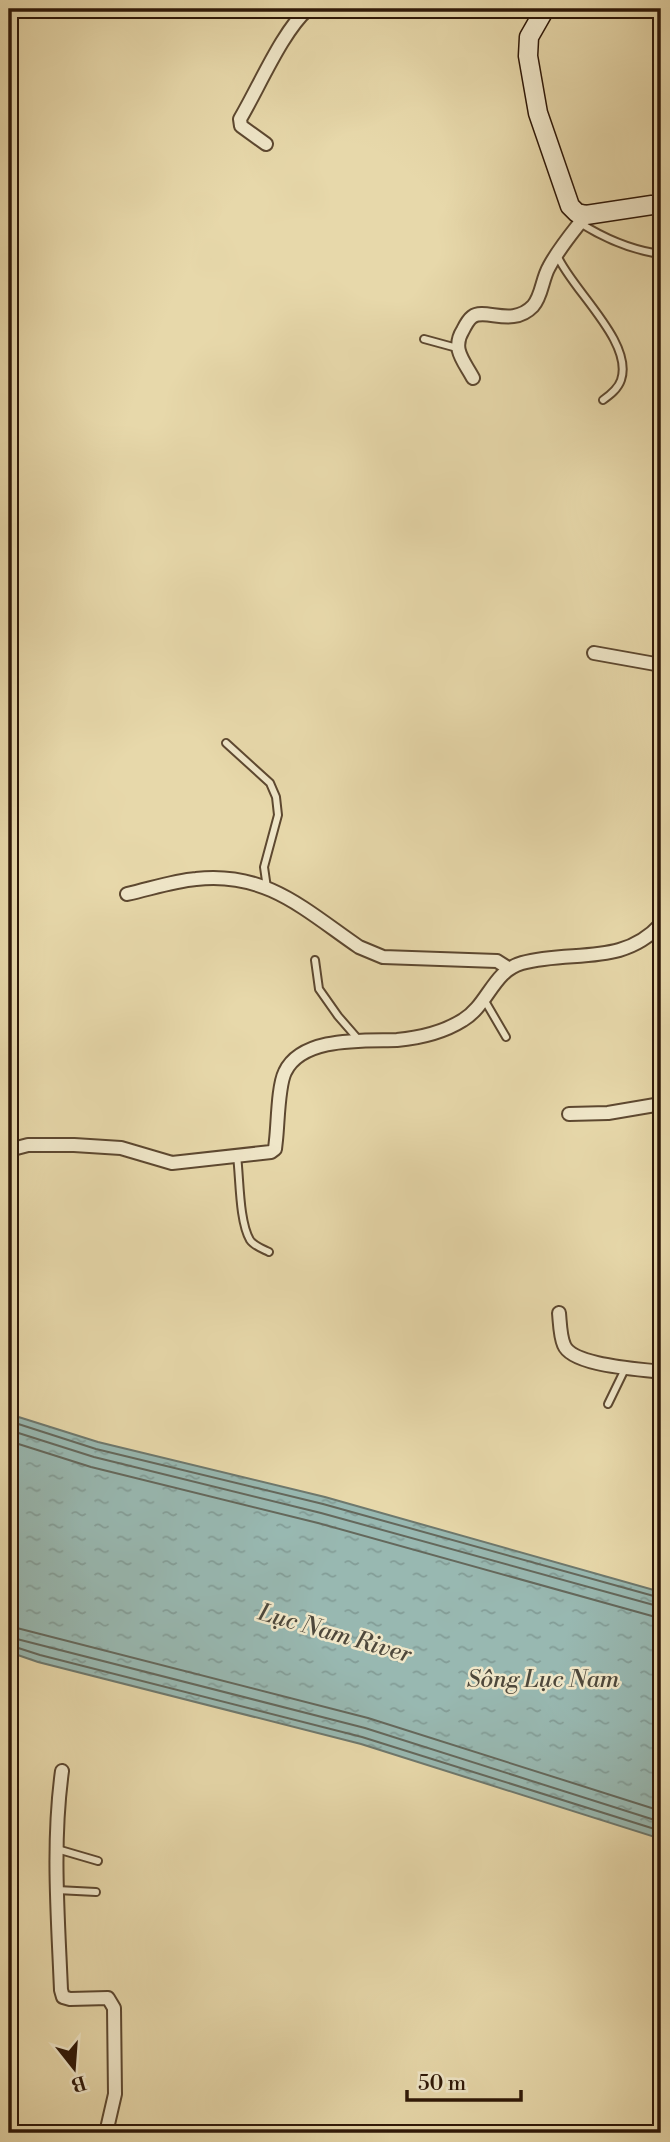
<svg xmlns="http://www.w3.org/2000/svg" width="670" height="2142" font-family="'Libre Bodoni',serif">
<defs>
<pattern id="water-ripples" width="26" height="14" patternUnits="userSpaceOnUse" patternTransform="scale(1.75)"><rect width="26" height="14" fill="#98b8b1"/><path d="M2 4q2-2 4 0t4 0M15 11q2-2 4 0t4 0" fill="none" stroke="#839d97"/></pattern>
</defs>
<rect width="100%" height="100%" fill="#e7d8aa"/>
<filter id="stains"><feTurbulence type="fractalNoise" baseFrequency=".00286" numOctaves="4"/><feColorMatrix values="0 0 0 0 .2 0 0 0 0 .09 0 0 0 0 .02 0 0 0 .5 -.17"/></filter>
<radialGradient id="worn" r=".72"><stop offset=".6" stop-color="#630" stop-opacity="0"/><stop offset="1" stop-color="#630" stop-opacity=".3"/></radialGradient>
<path fill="url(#water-ripples)" stroke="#6e786d" stroke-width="2" d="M9,1414L98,1442L325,1497L661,1592V1839L361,1744L38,1662L9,1652Z"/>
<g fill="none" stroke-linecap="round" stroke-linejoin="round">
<g stroke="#64685c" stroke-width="2">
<path d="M9,1421L96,1449L323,1504L661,1598"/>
<path d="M9,1430L94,1457L321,1513L661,1607"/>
<path d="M9,1441L91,1467L318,1523L652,1616L661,1617"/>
<path d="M9,1626L368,1718L661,1811"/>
<path d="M9,1637L365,1728L661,1822"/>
<path d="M9,1645L40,1655L362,1737L661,1831"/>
</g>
<defs>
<g id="lane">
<path d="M580,223C604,238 626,248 654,253"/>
<path d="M557,255C571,289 634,342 621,380C618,389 610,395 603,400"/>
<path d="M424,339L457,348"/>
<path d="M226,743L270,783L276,797L278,815L264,867L267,888"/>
<path d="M315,960L319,989L338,1016L358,1039"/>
<path d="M485,1001L506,1037"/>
<path d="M659,1042L661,1041"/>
<path d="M237,1156C240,1179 239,1221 250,1240C254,1246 263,1249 269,1252"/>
<path d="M608,1404L625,1369"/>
<path d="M57,1849L98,1861"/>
<path d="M57,1890L96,1892"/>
</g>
<g id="street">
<path d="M266,144L241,126L240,119C258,89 283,30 308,9"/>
<path d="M473,378C464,361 451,349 463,330C465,326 468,320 472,317C485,307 512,328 533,306C542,296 542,279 549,267C559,248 573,232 586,215"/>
<path d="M594,653L661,665"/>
<path d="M127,894C150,889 173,881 196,879C266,871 305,910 359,947L383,957L497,961L508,968"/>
<path d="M569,1114L608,1113L661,1104"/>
<path d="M9,1150L28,1145H74L121,1148L172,1163L271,1152L275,1149L276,1140C278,1123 278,1086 285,1072C302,1036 365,1041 397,1040C419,1038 444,1032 463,1020C488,1005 493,971 522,963C572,949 622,967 661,924"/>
<path d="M559,1313C560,1323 560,1336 564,1345C572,1366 641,1369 661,1372"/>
<path d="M62,1771C52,1844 58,1917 61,1990L63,1997L70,1999L108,1998L114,2008L115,2094L106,2133"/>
</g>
<path id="secondary" d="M545,9L529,37L528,56L538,113L570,206L577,213L586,215L652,205H661"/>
</defs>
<use href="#lane" stroke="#5d4830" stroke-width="10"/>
<use href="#street" stroke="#5d4830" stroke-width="16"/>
<use href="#secondary" stroke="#2f1808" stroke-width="21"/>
<use href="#lane" stroke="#efe6c8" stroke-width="6"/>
<use href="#street" stroke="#efe6c8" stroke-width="12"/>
<use href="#secondary" stroke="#efe6c8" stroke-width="18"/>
</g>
<g text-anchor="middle" stroke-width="5" stroke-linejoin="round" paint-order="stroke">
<g font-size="24" font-style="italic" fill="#4e483b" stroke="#efe6c8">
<text transform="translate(335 1633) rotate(16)" y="8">Lục Nam River</text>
<text x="543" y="1687">Sông Lục Nam</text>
</g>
</g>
<rect width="670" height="2142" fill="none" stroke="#e7d8aa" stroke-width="35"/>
<rect x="10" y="10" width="649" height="2121" fill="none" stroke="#2f1808" stroke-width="3.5"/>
<rect x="18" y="18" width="635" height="2107" fill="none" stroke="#2f1808" stroke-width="2"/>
<g transform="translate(74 2068) rotate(163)" stroke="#efe6c8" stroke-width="5" paint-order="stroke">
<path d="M0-5L12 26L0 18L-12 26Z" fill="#2f1808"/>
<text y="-10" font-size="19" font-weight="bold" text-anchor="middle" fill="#2f1808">B</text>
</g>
<path d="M407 2090v10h114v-10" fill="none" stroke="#2f1808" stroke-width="3.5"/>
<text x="418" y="2090" font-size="21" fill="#2f1808" stroke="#efe6c8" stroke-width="5" paint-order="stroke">50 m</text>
<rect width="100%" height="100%" filter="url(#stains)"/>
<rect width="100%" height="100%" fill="url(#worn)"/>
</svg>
